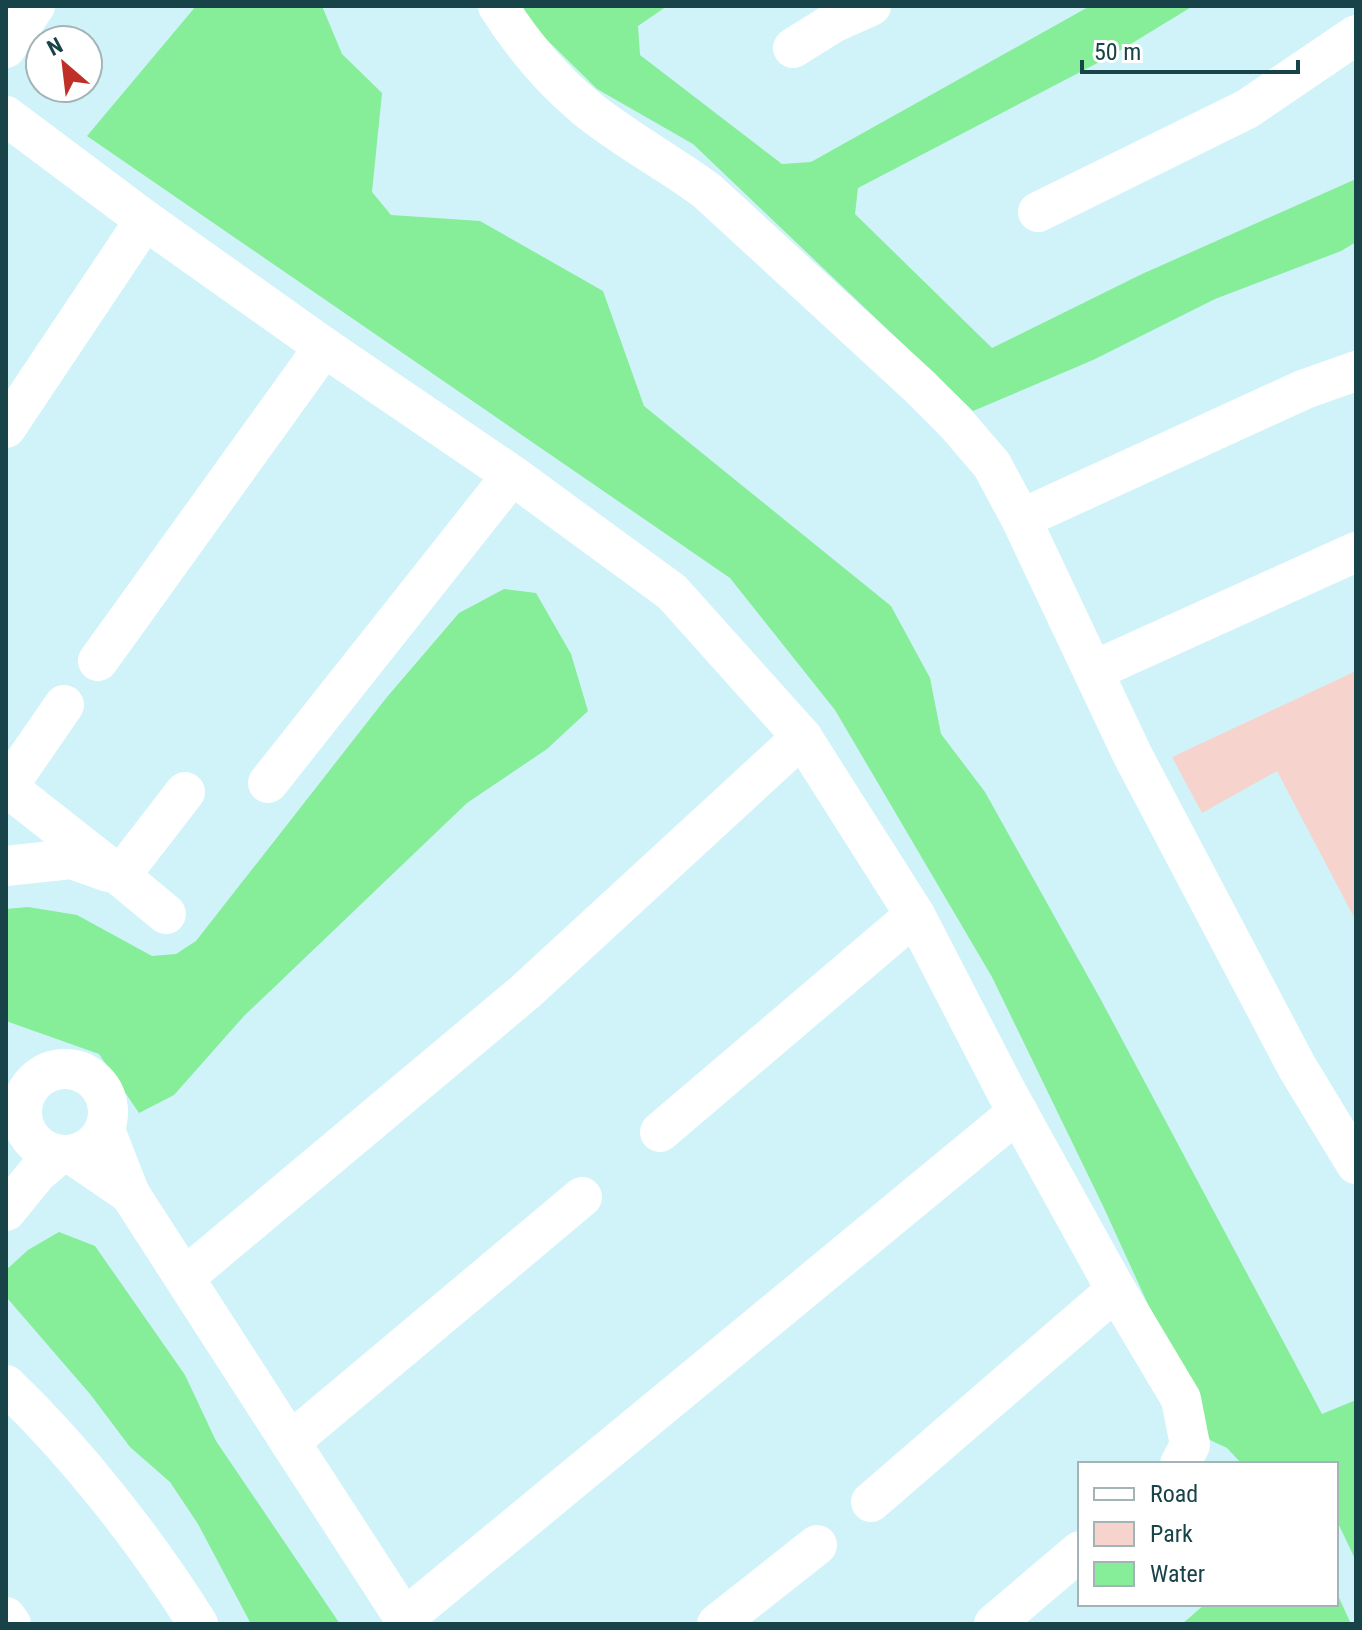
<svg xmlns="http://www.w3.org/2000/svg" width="1362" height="1630" font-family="'Roboto Condensed',sans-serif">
<rect width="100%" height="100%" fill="#cff3f9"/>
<path fill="#f7d3ce" d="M1356,671V921L1277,771L1202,813L1172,757Z"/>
<g fill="#86ed98">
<path d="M196,6H322L342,54L382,93L372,192L391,215L480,221L603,291L644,406L891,606L930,678L941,734L985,792L1101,1000L1322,1414L1356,1400V1561L1336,1519V1464H1242L1227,1448L1210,1440L1104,1208L992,977L835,710L730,578L87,136Z"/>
<path d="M522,6H667L638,26L640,55L782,164L811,162L1090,6H1193L1111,56L858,188L855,214L992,348L1142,274L1356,179V242L1341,251L1215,299L1093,360L973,411L693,144L597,89L532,25Z"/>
<path d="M504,589L536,593L571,654L588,711L547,749L467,803L244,1016L174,1095L139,1113L99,1054L6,1021V909L28,907L77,915L152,956L176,954L196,941L387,697L459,613Z"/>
<path d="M59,1232L95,1246L185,1375L216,1441L340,1624H251L198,1524L170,1482L130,1447L90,1394L8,1299L6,1270L28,1250Z"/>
<path d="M1336,1591L1351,1624H1182L1205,1604H1336Z"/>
</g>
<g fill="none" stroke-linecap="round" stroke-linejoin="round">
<g stroke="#fff" stroke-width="40">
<path d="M498,6C522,44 551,79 586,108C624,139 668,162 707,191L919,386L956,423L992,465L1021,519L1133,756L1297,1067L1356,1164"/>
<path d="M6,48L35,6"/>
<path d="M793,48L833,23L871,6"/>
<path d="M6,116L145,220L324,347L512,475L672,592L802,737L915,915L1007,1093L1116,1290L1181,1399L1190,1445L1180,1464"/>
<path d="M1038,212L1247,109L1356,35"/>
<path d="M6,428L145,220"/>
<path d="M1021,519L1305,389L1356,371"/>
<path d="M98,661L324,347"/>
<path d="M1093,671L1356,552"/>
<path d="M268,783L512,475"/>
<path d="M7,787L120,876"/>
<path d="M6,789L64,705"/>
<path d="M6,866L71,859L108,872"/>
<path d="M166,914L120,876L185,792"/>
<circle cx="65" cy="1112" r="43"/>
<path d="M660,1132L915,915"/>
<path d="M73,1155L130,1194L105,1130"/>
<path d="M130,1194L290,1442L582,1197"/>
<path d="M6,1211L37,1173L58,1155"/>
<path d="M185,1277L525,992L802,737"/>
<path d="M6,1385C77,1453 146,1541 198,1624"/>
<path d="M290,1442L408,1624"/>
<path d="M871,1502L1116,1290"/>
<path d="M6,1617L11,1624"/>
<path d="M405,1618L1018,1112"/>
<path d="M717,1624L817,1545"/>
<path d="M994,1624L1080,1551"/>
</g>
</g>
<rect width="1362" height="1630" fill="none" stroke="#184349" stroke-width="16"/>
<rect x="1078" y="1462" width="260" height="144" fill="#ffffff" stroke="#a3b4b6" stroke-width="2"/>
<rect x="1094" y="1488" width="40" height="12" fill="#ffffff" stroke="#a3b4b6" stroke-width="2"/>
<text x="1150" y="1502" font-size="24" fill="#184349">Road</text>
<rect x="1094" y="1522" width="40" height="24" fill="#f7d3ce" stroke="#a3b4b6" stroke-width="2"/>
<text x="1150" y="1542" font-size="24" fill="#184349">Park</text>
<rect x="1094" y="1562" width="40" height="24" fill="#86ed98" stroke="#a3b4b6" stroke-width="2"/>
<text x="1150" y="1582" font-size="24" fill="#184349">Water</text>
<g transform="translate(64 64) rotate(332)"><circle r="38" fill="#ffffff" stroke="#a3b4b6" stroke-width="2"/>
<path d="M0-6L14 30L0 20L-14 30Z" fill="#be3027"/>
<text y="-12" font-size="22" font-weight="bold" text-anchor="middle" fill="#184349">N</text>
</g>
<path d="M1082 60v12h216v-12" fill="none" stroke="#184349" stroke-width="4"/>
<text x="1094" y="60" font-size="24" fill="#184349" stroke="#ffffff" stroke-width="6" paint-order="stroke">50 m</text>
</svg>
